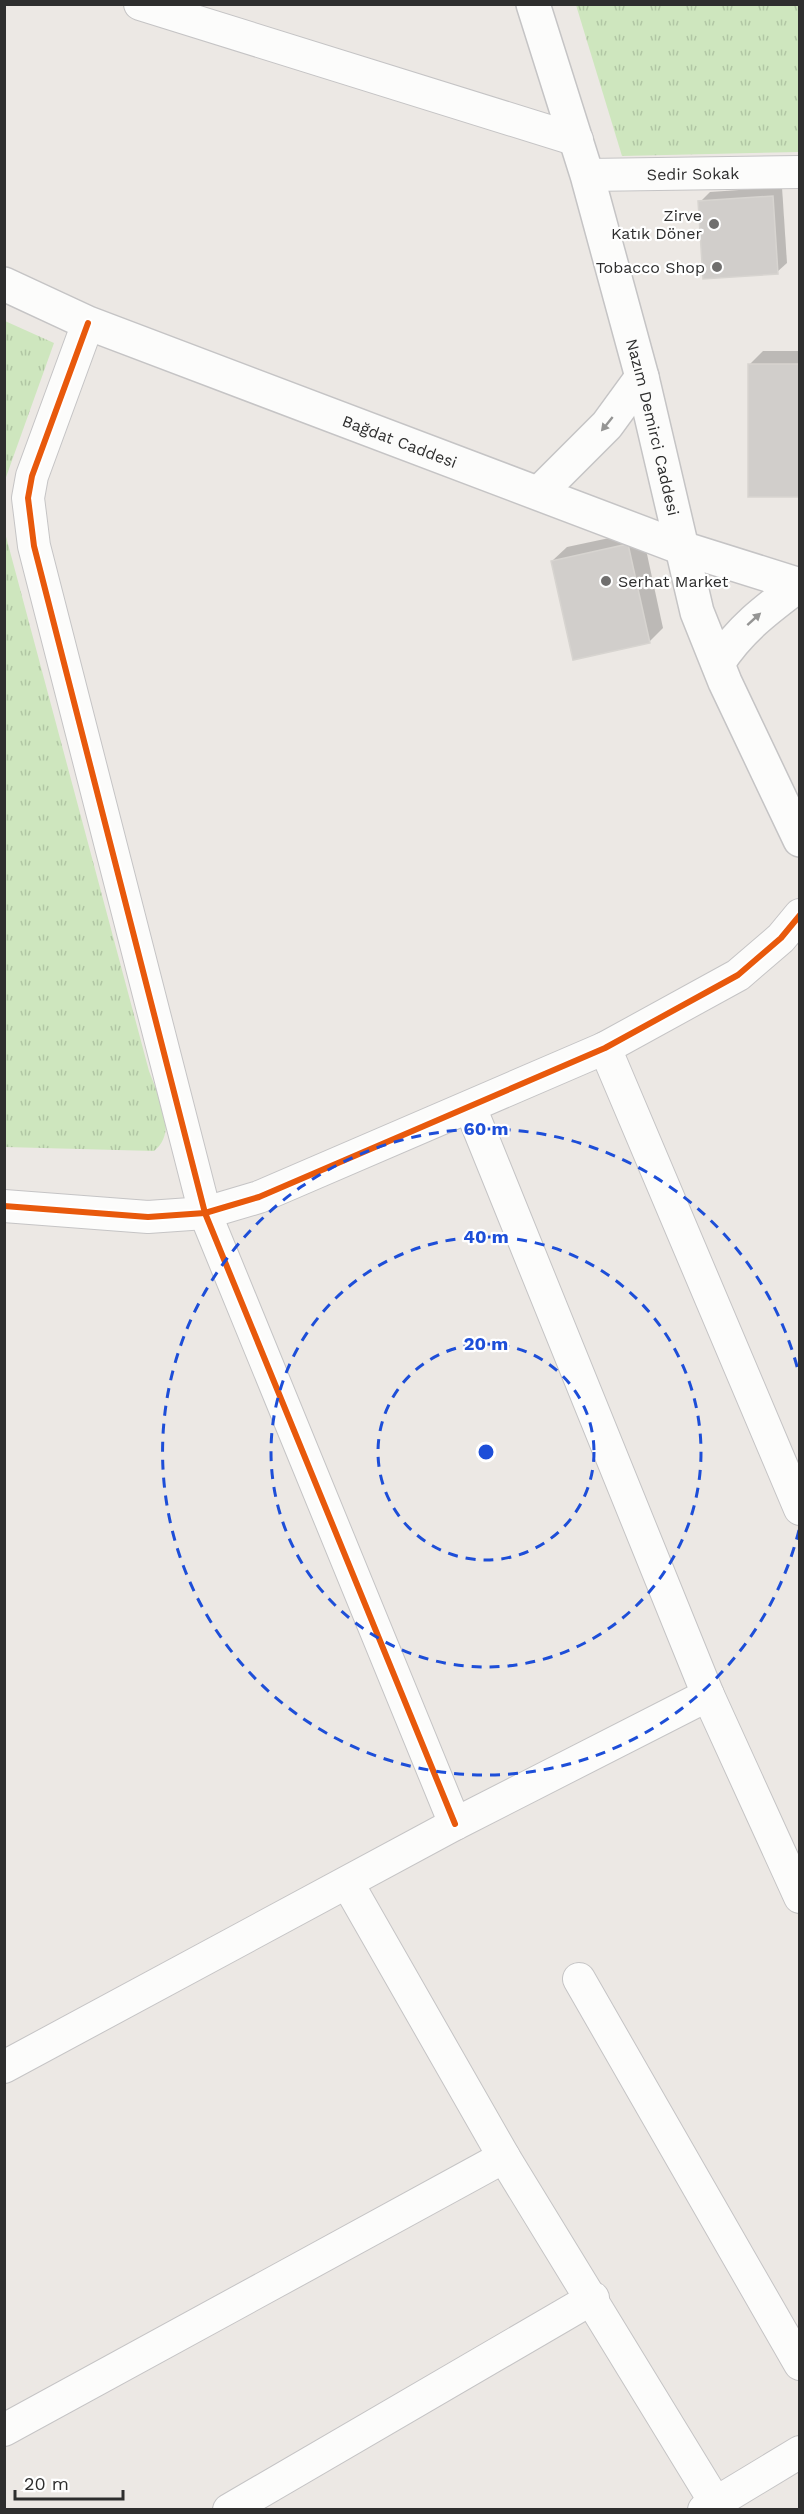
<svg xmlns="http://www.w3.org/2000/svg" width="804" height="2514" font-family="'Work Sans',sans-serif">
<defs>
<pattern id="grass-tufts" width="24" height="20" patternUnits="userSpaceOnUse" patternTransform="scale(1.5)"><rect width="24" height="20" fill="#cee6be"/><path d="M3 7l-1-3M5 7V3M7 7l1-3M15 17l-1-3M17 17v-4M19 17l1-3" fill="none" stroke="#b1c6a4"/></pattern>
</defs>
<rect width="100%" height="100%" fill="#ece8e4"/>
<g fill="url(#grass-tufts)">
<path d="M576,5H799V152L622,156Z"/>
<path d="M5,321L54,343L5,480Z"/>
<path d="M4,529L149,1071C158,1096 179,1131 154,1151L5,1147Z"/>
</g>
<g fill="#0003">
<path d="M782,187L787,263L777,272L700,202L710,192Z"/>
<path d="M763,351H800V495L749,365Z"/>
<path d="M642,531L663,628L649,642L552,561L567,547Z"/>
</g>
<g fill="#d1cecb" stroke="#d7d4d0" stroke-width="1.5">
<path d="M773,196L778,274L703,279L698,201Z"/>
<rect x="748" y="364" width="52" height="133"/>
<path d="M628,544L650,643L573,660L551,561Z"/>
</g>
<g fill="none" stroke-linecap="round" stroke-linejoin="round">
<defs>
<g id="street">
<path d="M140,4L577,140"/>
<path id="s1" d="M587,175L800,172"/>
<path d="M88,323L32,476L28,498L34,546L205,1213L455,1824"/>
<path d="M605,1048L800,1509"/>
<path d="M470,1107L708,1695L800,1897"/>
<path d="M4,1206L148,1217L205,1213L259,1197L605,1048L738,975L781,938L800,915"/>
<path d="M348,1884L504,2157L715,2502"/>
<path d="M579,1979L800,2364"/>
<path d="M4,2067L455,1824L708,1695"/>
<path d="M4,2430L504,2157"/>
<path d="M229,2510L593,2298"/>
<path d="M704,2510L800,2452"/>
</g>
<g id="secondary">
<path id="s2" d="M533,4L587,175L642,377L697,612L725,682L800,840"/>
<path id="s3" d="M4,284L88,323L682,548L800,585"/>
<path d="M539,493L607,425L642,377"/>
<path d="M718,663C740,629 767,609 799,585"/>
</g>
</defs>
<use href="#street" stroke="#c5c4c5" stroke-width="34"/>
<use href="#secondary" stroke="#c5c4c5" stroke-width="36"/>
<use href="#street" stroke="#fcfcfb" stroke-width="32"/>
<use href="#secondary" stroke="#fcfcfb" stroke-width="33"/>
<defs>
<g id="cycleway">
<path d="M88,323L32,476L28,498L34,546L205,1213L455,1824"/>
<path d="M4,1206L148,1217L205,1213L259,1197L605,1048L738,975L781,938L800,915"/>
</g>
</defs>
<use href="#cycleway" stroke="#fff" stroke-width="10"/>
<use href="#cycleway" stroke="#e8590c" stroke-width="6"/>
</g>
<defs><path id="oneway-solid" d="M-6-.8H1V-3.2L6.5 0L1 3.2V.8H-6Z" transform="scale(1.5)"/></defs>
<g fill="#959594">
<use href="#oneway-solid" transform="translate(607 424) rotate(129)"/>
<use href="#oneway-solid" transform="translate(754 619) rotate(-42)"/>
</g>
<g fill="none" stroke="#1d4ed8" stroke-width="3" stroke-dasharray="10 8">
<circle cx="486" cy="1452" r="108"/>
<circle cx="486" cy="1452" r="215"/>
<path d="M799 1530A323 323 0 1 1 799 1374"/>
</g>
<g fill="#706f6e" stroke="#fff" stroke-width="2">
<circle cx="714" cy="224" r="6"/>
<circle cx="717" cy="267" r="6"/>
<circle cx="606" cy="581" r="6"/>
</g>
<g text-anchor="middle" stroke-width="4.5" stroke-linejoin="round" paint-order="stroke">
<g font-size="16" fill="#2e2e2e" stroke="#fff">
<text dy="6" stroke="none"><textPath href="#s1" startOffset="106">Sedir Sokak</textPath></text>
<text dy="6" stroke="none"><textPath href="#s2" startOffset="440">Nazım Demirci Caddesi</textPath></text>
<text dy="6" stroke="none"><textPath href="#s3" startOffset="426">Bağdat Caddesi</textPath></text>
</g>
<g font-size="16" fill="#2e2e2e" stroke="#fff" text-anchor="end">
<text x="702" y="221">Zirve<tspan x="702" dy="18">Katık Döner</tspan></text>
<text x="705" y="273">Tobacco Shop</text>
<text x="618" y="587" text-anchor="start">Serhat Market</text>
</g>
</g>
<circle cx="486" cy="1452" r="9" fill="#1d4ed8" stroke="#fff" stroke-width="3"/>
<g font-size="18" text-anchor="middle" font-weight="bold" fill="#1d4ed8" stroke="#fff" stroke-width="4.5" stroke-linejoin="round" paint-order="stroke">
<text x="486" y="1135">60 m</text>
<text x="486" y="1243">40 m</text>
<text x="486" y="1350">20 m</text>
</g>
<rect width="804" height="2514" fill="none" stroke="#2e2e2e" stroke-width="12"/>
<path d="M15 2490v9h108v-9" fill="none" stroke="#2e2e2e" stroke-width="3"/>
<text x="24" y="2490" font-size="18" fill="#2e2e2e" stroke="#ffffff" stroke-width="4.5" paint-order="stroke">20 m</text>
</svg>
